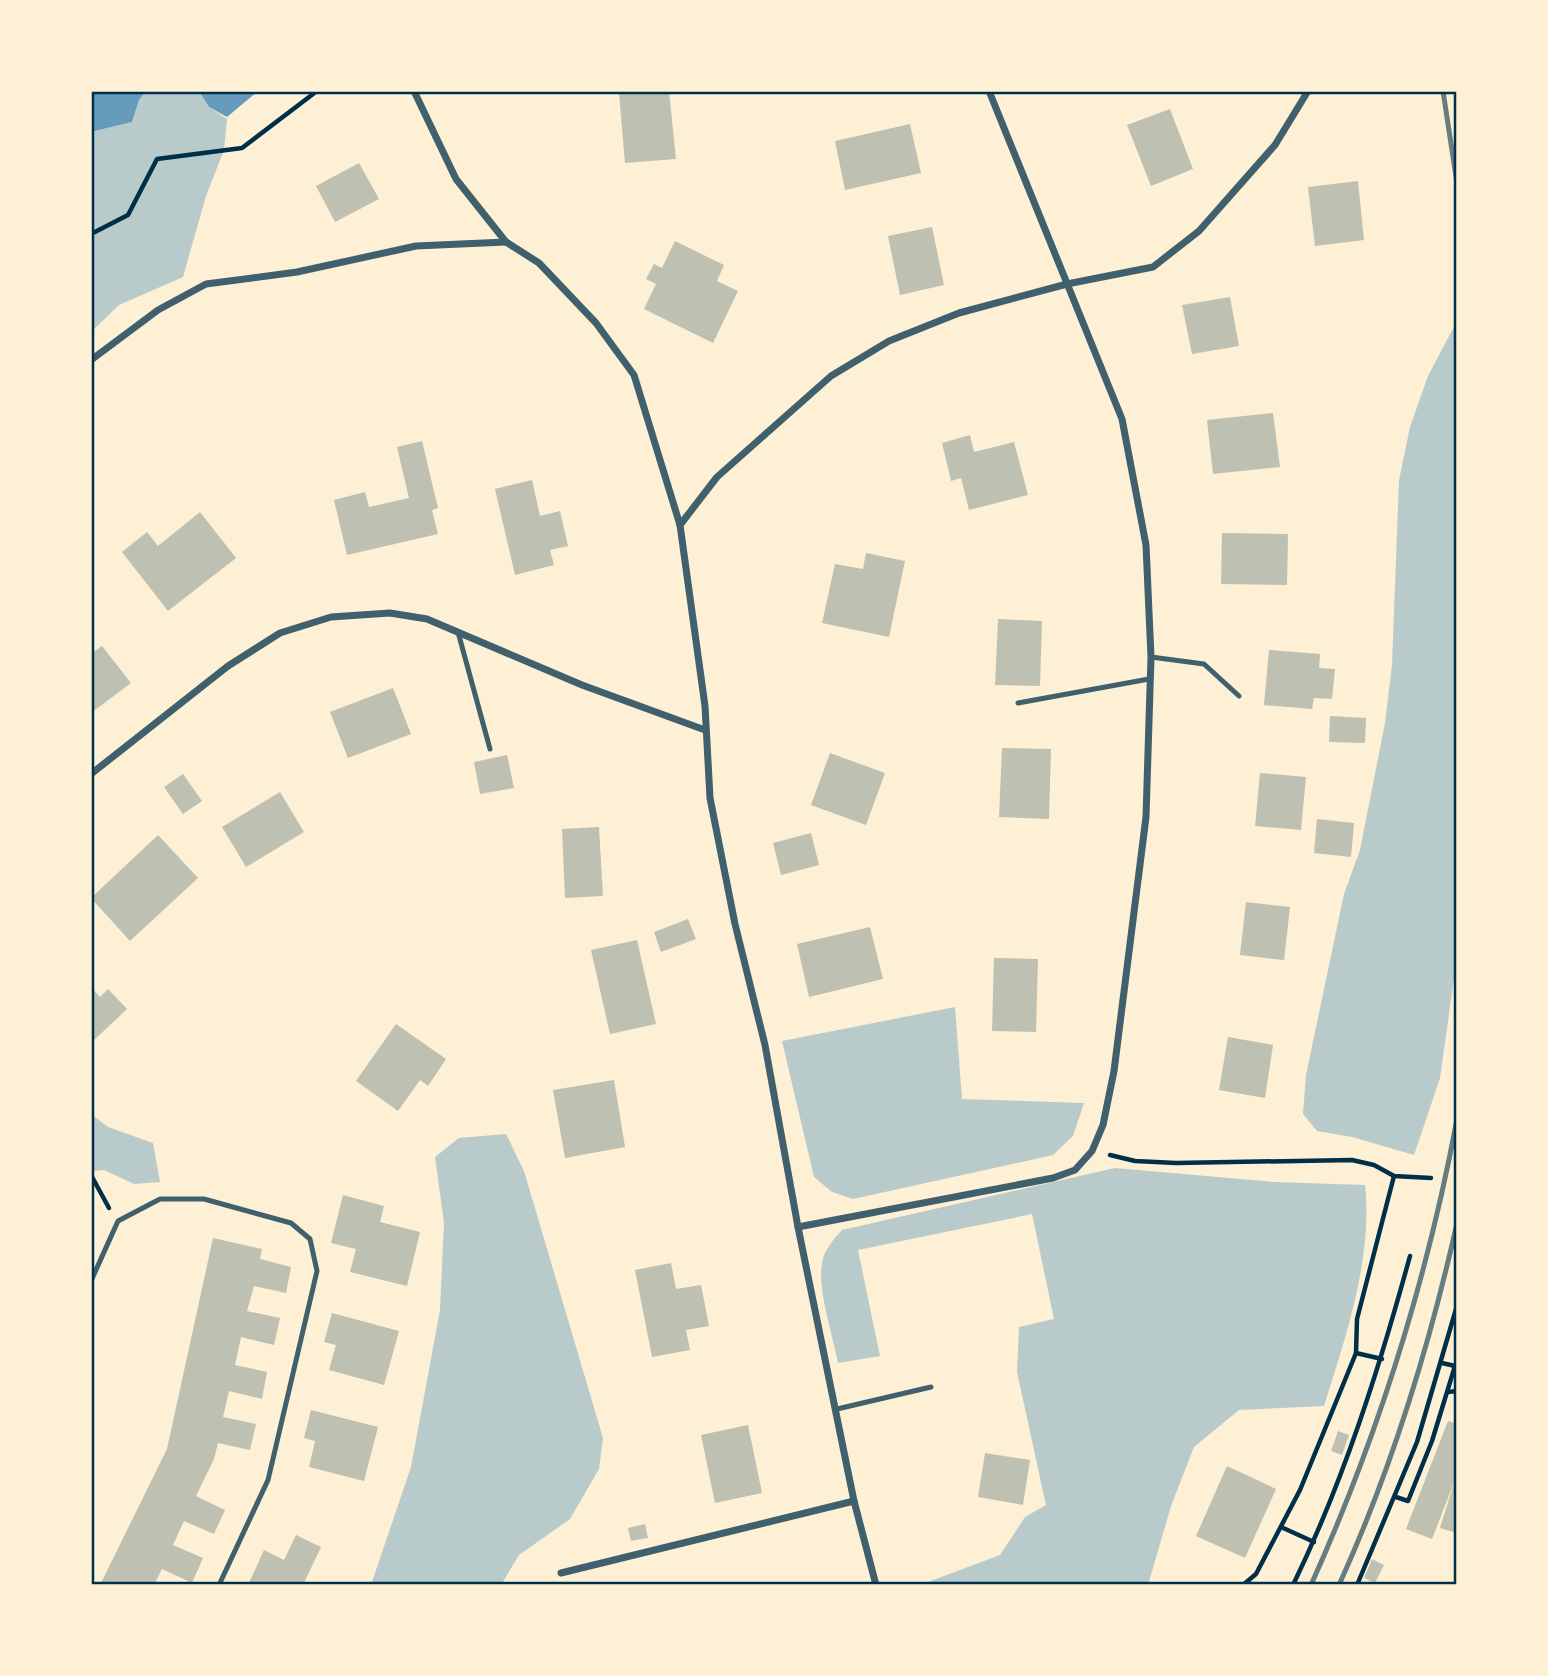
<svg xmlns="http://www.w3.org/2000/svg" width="1548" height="1676" font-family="Figtree,sans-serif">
<rect width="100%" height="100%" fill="#fdf0d5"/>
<g fill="#b9caca">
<path d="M146,91H199L209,107L227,119L224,150L206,196L183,277L119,305L91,332V132L132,122L139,100Z"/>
<path d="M1457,321V957L1440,1078L1414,1155L1352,1137L1317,1131L1303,1114L1306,1075L1344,894L1360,850L1385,723L1392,665L1399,480L1410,427L1428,376Z"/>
<path d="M955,1007L962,1099L1084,1103L1073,1136L1053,1155L853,1199L832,1192L814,1177L782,1041Z"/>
<path d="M91,1114L108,1127L153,1143L160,1182L134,1184L104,1170L91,1171Z"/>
<path d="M506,1134L524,1171L603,1438L599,1469L570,1519L519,1555L501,1585H371L411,1467L440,1310L444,1223L435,1157L459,1138Z"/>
<path d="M1115,1168L1274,1182L1365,1185C1373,1258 1346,1336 1324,1406L1239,1410L1194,1447L1171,1506L1148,1585H920L1000,1555L1025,1517L1046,1505L1017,1372L1019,1327L1054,1319L1032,1214L858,1250L880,1356L838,1363C833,1336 817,1289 822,1263C824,1250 833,1240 842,1230Z"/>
</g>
<g fill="#669bbc">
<path d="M91,91H146L139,100L132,122L91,132Z"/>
<path d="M199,91H258L227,117L209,107Z"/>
</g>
<g fill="#bec0b2">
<path d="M669,91L676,159L625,163L619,93Z"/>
<path d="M1170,109L1193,169L1151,186L1127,125Z"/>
<path d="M910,124L921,173L845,190L835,141Z"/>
<path d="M359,163L379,199L335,222L316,186Z"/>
<path d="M1358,181L1364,240L1315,246L1308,187Z"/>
<path d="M932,227L944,285L900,295L888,236Z"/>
<path d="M675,241L724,265L717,281L738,291L713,343L644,309L656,284L646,279L654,264L662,268Z"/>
<path d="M1230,297L1239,346L1192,354L1182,305Z"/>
<path d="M1273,413L1280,467L1213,474L1207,420Z"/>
<path d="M970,435L974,452L1014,442L1028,495L969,510L961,478L951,481L942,443Z"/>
<path d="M422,441L438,508L432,510L438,534L347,555L334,500L365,492L369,507L409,498L397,447Z"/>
<path d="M532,480L540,516L560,511L568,546L550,550L554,565L515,575L495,489Z"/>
<path d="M200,512L236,558L168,611L122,552L147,532L158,546Z"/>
<path d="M1222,533L1288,534L1287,585L1221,584Z"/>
<path d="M866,553L905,561L889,637L822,623L835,564L863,569Z"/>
<path d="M998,619L1042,621L1040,686L995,685Z"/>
<path d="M102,646L131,683L91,713V654Z"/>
<path d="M1269,650L1320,654L1319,668L1335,669L1332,699L1314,698L1312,709L1264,705Z"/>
<path d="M393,688L411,734L348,758L330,712Z"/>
<path d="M1330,716L1366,718L1365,743L1329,742Z"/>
<path d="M1002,748L1051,749L1049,819L999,817Z"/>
<path d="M830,753L885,773L866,825L811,805Z"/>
<path d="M507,755L514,788L480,794L474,762Z"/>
<path d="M1260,773L1306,777L1301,830L1255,826Z"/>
<path d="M183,774L202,801L183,814L164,787Z"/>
<path d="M280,792L304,832L246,867L222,827Z"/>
<path d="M1317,819L1354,823L1351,857L1314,853Z"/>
<path d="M599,827L603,896L565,898L562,829Z"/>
<path d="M811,833L819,865L781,875L773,843Z"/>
<path d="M158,835L198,878L130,941L91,898Z"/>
<path d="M1246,902L1290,907L1284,960L1240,955Z"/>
<path d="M688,919L696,939L661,952L654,932Z"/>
<path d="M870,927L883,979L809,997L797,944Z"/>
<path d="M637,940L656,1024L610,1034L591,950Z"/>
<path d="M994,958L1038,959L1036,1032L992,1031Z"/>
<path d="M91,987L100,997L108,989L127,1009L91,1043Z"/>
<path d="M396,1024L446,1059L428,1086L420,1080L398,1111L356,1081Z"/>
<path d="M1228,1037L1273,1045L1265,1098L1219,1090Z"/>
<path d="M614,1080L625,1147L565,1158L553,1090Z"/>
<path d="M343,1195L384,1206L380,1222L420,1232L407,1286L350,1272L356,1249L331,1243Z"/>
<path d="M213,1238L262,1249L260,1259L291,1267L286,1293L254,1286L247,1311L280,1318L274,1345L241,1337L235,1365L267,1372L262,1399L229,1391L223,1417L256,1424L250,1450L218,1443L214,1459L196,1496L225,1510L214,1534L184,1521L173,1545L203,1558L192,1583L162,1569L154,1585H100L167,1449Z"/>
<path d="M671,1263L676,1289L701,1285L709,1326L686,1330L690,1350L652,1357L635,1270Z"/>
<path d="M332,1313L399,1331L384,1385L329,1370L336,1345L324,1342Z"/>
<path d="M311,1410L378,1427L364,1481L309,1467L315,1441L304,1438Z"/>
<path d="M1448,1421L1457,1424V1533L1440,1528L1455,1480L1432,1539L1406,1529Z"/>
<path d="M748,1425L762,1493L715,1503L701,1435Z"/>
<path d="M1338,1431L1349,1435L1342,1455L1331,1451Z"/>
<path d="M985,1453L1030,1460L1023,1505L978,1497Z"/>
<path d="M1227,1466L1276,1489L1245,1558L1196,1536Z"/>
<path d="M645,1524L648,1538L631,1541L628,1528Z"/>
<path d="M296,1535L321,1547L303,1585H248L264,1550L284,1560Z"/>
<path d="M1372,1559L1384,1565L1375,1583L1364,1578Z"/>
</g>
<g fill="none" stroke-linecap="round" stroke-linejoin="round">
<g stroke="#003049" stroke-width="4.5">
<path d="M91,234L128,215L157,159L242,148L317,91"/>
<path d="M1110,1155L1135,1161L1176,1163L1352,1160L1374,1165L1394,1176L1431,1178"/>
<path d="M91,1175L109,1208"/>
<path d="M1356,1353L1382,1359"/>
<path d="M1448,1392L1457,1391"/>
<path d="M1396,1497L1408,1501L1432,1441L1455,1366L1442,1363"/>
<path d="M1281,1527L1314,1542"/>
<path d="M1243,1585L1256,1574L1300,1490L1356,1353L1357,1319L1394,1176"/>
<path d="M1293,1585C1344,1480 1379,1369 1410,1256"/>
<path d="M1357,1585L1417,1442L1456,1309"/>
</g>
<g stroke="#3f606c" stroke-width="5">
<path d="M458,632L490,749"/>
<path d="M1151,657L1204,664L1239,696"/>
<path d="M1018,703L1149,679"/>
<path d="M91,1281L118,1221L160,1199H204L291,1223L310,1239L317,1271L268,1480L219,1585"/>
<path d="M837,1409L931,1387"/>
</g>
<g stroke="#3f606c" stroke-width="7">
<path d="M414,91L456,179L506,242L539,263L596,323L634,375L680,525L705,706L710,798L735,924L765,1045L798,1227L854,1501L876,1585"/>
<path d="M91,360L158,310L206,284L297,272L416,246L506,242"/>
<path d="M680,525L717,477L831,376L889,341L959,313L1067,284L1153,267L1199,231L1275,145L1308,91"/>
<path d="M91,774L228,666L280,633L331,617L390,613L427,619L582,685L705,730"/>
<path d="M798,1227L1053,1178L1075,1170L1092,1151L1103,1125L1114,1071L1146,817L1151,657L1146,545L1122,419L989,91"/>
<path d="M561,1573L854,1501"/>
</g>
<g stroke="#657d81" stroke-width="5">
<path d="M1443,91L1457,183"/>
<path d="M1311,1585C1378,1436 1427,1280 1457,1119"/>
<path d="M1339,1585C1392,1468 1429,1348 1457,1223"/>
</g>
</g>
<rect width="1548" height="1676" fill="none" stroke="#fdf0d5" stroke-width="186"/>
<rect x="93" y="93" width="1362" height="1490" fill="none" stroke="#003049" stroke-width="2.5"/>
</svg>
